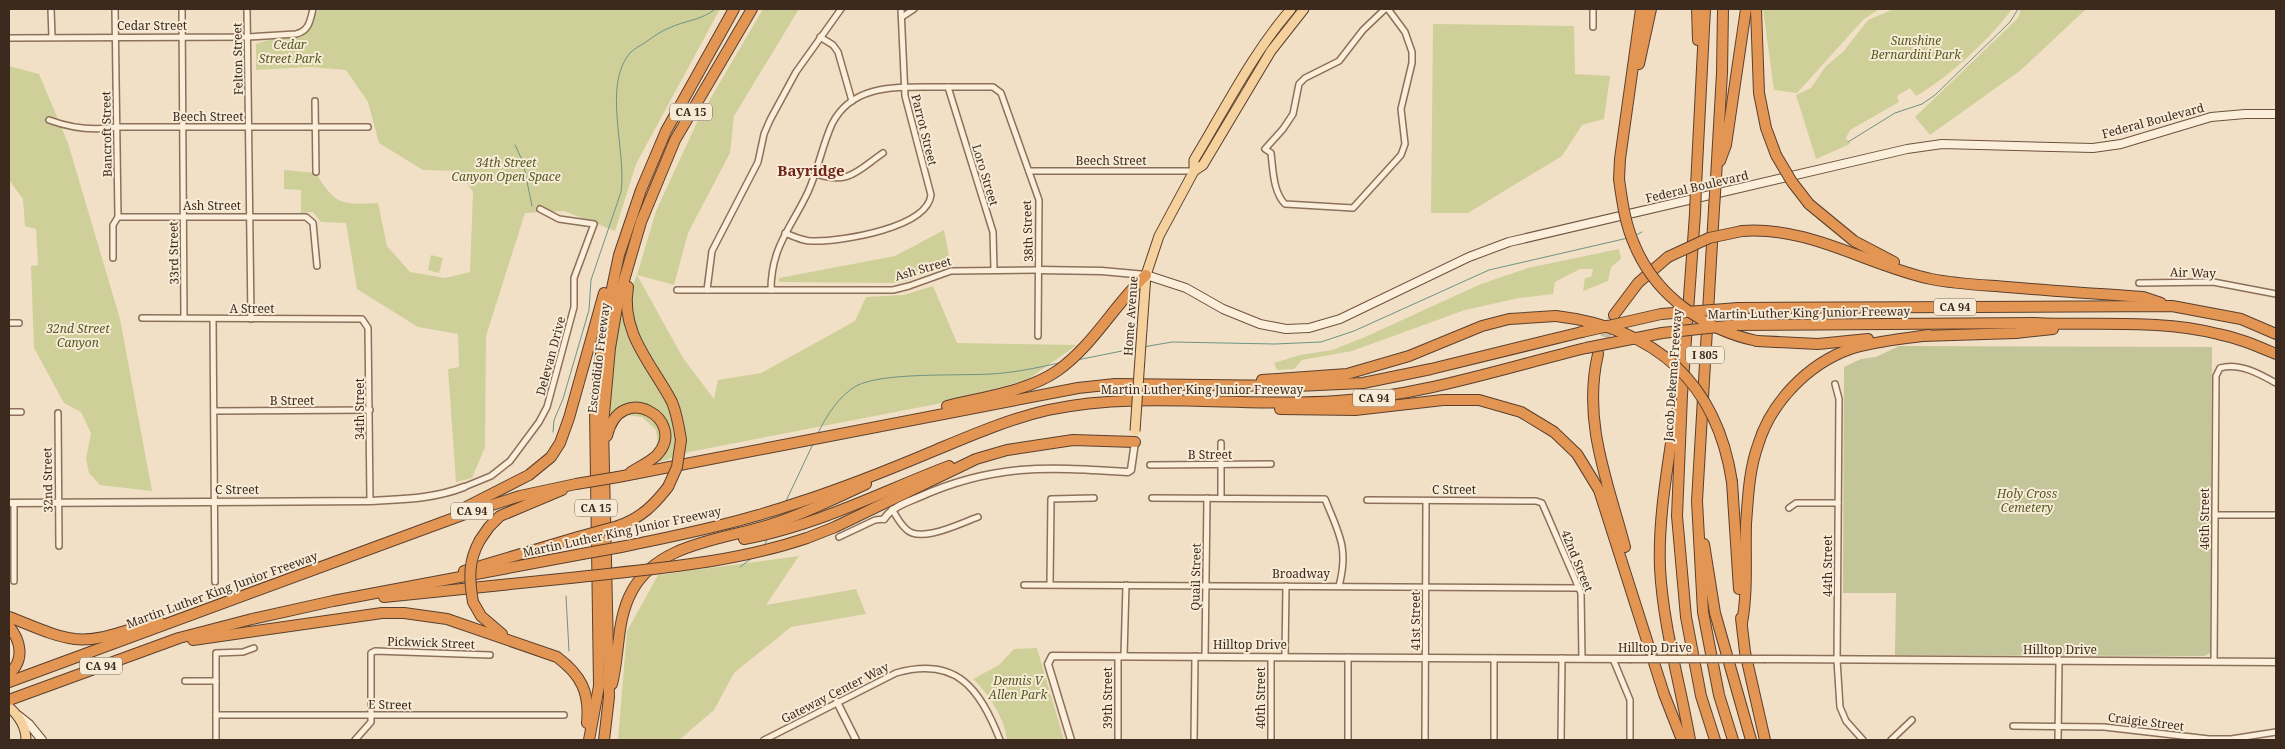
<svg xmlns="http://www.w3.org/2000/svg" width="2285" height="749" font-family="'Noto Serif',serif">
<rect width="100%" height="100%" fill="#f1e0c6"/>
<g fill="#cfd099">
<path d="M319,9H720L636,164L615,231L564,211L525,213L486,336L485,447L472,478L456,482L448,369L459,367L458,334L418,327L357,289L346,223L321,222L313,212L301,213V190L284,189V170L316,173C335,205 342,205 378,203L387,246L410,272L445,278L470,272L473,192L459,171L423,170L379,143L368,102L346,70L310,67L256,70V44L278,37L303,34Z"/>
<path d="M763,9H799L734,116L730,153L688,233L674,285L637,275L683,358L714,399L718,380L761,373L855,321L866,297L904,295L933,286L957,343L1077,345L1027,380L937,404L689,452L660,462L656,430L642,417L608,413L614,350L620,313L637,275L656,211L699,118Z"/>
<path d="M1763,9H1879L1863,20L1797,93L1774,90Z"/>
<path d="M1894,9H2012C1991,38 1948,78 1916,96L1910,88L1897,96L1899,102L1850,130L1846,138L1850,144L1816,159L1796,95L1811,88L1826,66L1843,52L1868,20Z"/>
<path d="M2021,9H2086L2021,70L1930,135L1915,117L2018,18Z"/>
<path d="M1433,24L1574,26L1575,74L1610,76L1604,119L1582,125L1562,156L1468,213H1431Z"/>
<path d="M9,66L39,74L68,143L120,319L152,491L100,485L89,473L86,459L91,433L81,412L64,403L34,348L31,266L38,265L36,229L25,226L23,199L9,180Z"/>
<path d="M944,230L950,261L912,279L897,283L779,282V278L895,256Z"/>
<path d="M1619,249L1621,259L1611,267L1608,281L1583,291L1585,278L1591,277L1593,269H1580L1555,282L1553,294L1519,298L1465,310L1352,351L1302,360L1294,369L1277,370L1274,363L1300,355L1332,350L1365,337L1481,284L1528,268Z"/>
<path d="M431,255L443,258L439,273L428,270Z"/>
<path d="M799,556L766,605L856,589L866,614L791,627L734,673L714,710L679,740H618L627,631L658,575Z"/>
<path d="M1037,648L1064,740H1007C1005,719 988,693 973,679L999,665L1014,649Z"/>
</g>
<path fill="#c4c598" d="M1899,346L2212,347L2210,653L2205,656L1895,655L1896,593H1843L1844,367L1861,359L1876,357Z"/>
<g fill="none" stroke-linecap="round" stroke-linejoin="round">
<g stroke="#6d9386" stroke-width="1">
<path d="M1848,142L1895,113L1922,104L1935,95L2010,22L2018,9"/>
<path d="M515,145L523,162L532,206"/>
<path d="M1636,235L1642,232"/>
<path d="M1143,347L1172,342L1275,344L1321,342L1354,331L1489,270L1628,238"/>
<path d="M1077,360L1137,348"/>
<path d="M553,432L554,420L563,399L589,310L591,280L621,192C627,152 602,85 630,53C634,49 641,45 646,42C653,37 661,31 669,28C683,21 703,20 715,9"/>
<path d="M818,433C827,415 838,397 856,386C882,372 958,376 990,374C1013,373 1036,368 1059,363"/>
<path d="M786,501L813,444"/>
<path d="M764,546L768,538"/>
<path d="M740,567L752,558"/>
<path d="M566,596L569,651"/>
</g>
<path stroke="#cdbca5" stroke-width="10" stroke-dasharray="10 5" stroke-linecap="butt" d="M1599,351L1614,315"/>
<defs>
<g id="minor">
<path d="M51,9L52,37"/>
<path d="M182,9L184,318"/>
<path d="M247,9L251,319"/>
<path d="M1385,9L1363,30L1339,61L1305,78L1299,84L1293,114L1283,129L1265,149L1271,153C1273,169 1273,192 1285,204L1353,208L1401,155L1405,144L1401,109L1412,63V52L1405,32L1388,9"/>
<path d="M902,17L914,9"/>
<path d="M1593,27V9"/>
<path d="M820,37L833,45L838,52L852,101"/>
<path d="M9,38L248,37L296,34C309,31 310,21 313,9"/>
<path d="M948,87L993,232L994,270"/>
<path d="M315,101L316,172"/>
<path d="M49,120C71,128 94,131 116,127H368"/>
<path d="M1029,171H1194"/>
<path d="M816,174C849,185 857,171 883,153"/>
<path d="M118,217H306L313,223L317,266"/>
<path d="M785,233C795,237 805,242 815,241C843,241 927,228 931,195L905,96L901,9"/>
<path d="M113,258V225L118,217L115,9"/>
<path d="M2139,283L2213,282L2276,294"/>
<path d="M677,290H893L909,286L951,271L1039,270"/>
<path d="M707,290L712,251L758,162L764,134L770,120L796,72L841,9"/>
<path d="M771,290C771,247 791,228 808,192C818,170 822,146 832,124C851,86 892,87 928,87C950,87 971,87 993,87L1001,93L1039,200L1038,336"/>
<path d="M142,318L362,319L368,328L370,501"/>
<path d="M213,320L215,582"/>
<path d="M9,323H19"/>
<path d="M1835,384L1839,399L1837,660L1840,707L1846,721L1863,740"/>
<path d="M214,411L370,410"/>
<path d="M9,412H21"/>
<path d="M58,413L59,546"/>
<path d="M1150,465L1271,464"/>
<path d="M464,487L491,476L510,461L539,422L547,407L574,307V278L594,224L559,219L540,209"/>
<path d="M1152,498L1325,499C1339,534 1349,548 1339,586"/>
<path d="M1221,498V443"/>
<path d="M1367,500L1536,501L1542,503L1581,593L1582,659"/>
<path d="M1789,508L1796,503H1838"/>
<path d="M892,509C896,516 900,524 906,529C920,544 961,523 978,517"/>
<path d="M2215,515H2276"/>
<path d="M839,537L875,520L884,519"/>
<path d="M14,581V503"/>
<path d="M1024,585L1578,588"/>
<path d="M1050,585L1051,499L1094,498"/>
<path d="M1118,656V740"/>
<path d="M1124,656L1126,585"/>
<path d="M1205,656L1207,498"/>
<path d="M1285,657L1286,586"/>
<path d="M1613,659L1630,700V740"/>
<path d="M2214,662L2216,376L2220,368C2239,362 2260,374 2276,383"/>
<path d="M185,681H216"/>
<path d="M216,715H564"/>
<path d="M2013,726L2104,727L2209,739H2231L2276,732"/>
<path d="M216,740V653L243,652L254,648"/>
<path d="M355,740L371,722V653L375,651L490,655"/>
<path d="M764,740L896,673C957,656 980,689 1000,740"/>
<path d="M1194,740L1195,656"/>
<path d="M1271,740V657"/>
<path d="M1348,740V657"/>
<path d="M1425,740L1426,501"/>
<path d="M1494,740V658"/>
<path d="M1561,740L1562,658"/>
<path d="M1891,740L1912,720"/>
<path d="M2058,740L2059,661"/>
</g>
<g id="tertiary">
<path d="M1039,270L1102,271L1146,275"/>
<path d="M9,503L370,501C403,499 433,499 464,487"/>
<path d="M884,519C892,507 905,503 919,497C995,463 1048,467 1128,472L1131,470L1135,442"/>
<path d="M1766,659L2276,662"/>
<path d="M837,702L856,740"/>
<path d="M1071,740L1048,664L1052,656L1630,659"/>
</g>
<g id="secondary">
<path d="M1146,275L1186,288L1223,309L1260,324L1286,329L1309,328L1340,319L1469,257L1509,242L1907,149L1942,144L2093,148L2121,144L2211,117L2245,114H2276"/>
<path d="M19,716L29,724L42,740"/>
</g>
<g id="primary">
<path d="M1194,171V160C1225,109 1252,54 1291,9"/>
<path d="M1142,329L1146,275L1159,236L1194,171L1203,165L1271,51L1304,9"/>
<path d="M9,707C19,716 26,727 26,740"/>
</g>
<g id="motorway">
<path d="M1697,9L1698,40"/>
<path d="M1756,9L1759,93L1766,128L1776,155"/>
<path d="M1639,64L1651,9"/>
<path d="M1720,161L1726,145L1746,9"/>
<path d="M1716,178L1722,73L1723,9"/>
<path d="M1619,179L1620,159L1641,9"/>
<path d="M1696,186L1705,9"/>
<path d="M1809,204L1854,241L1894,262"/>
<path d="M1714,209L1697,501L1703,612L1719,695L1733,740"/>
<path d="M1695,214L1682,395L1677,516L1686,617L1701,696L1715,740"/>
<path d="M1742,231C1811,226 1866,265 1931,279C1956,284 1982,285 2007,287C2052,291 2098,294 2143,297L2161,303"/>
<path d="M628,287C620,333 652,364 672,402C677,414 679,427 681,440"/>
<path d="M1738,308L2172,306L2241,319L2276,334"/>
<path d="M1614,315L1638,283L1668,257"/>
<path d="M1736,325L2035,323C2095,326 2159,319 2218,334C2239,338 2257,346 2276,354"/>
<path d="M1922,336L2016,333L2053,329"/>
<path d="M1757,341L1818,344L1868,339"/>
<path d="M1598,354C1582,422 1608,482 1625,547"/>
<path d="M1262,380L1347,374L1409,356L1482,326L1509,319L1556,316"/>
<path d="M947,406C983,397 1026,392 1057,371C1093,346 1114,305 1146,275"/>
<path d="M1679,406L1675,416C1668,466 1658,517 1660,568C1663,626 1680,683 1690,740"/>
<path d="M1280,409L1355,410L1443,400H1479L1521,412L1554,432L1577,454L1599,490L1664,694L1682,740"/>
<path d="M607,436C620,379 689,420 657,455C650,462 639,467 631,472"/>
<path d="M618,477L1078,388L1115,384L1297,386L1363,383L1431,369L1582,332"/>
<path d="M1732,482L1739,589"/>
<path d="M466,507L529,475L551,457L560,443L569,418L604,293"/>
<path d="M618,526C641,518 654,505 668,487"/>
<path d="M807,538L835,527L976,459L1007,450L1073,440L1135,442"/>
<path d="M744,539C816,526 881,492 949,466"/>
<path d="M480,540L489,527L500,516L562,490"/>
<path d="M1704,544L1715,613L1751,740"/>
<path d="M621,547C681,535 742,522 800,502C846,487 891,469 936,450C972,435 1009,419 1048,410C1143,390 1241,408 1337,401C1421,396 1504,368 1586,348"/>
<path d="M464,571L578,537"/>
<path d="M384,597L570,578"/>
<path d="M473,602L481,616L502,634"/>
<path d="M9,617C31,625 52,636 75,639C103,642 133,627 159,621"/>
<path d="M1741,618L1745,652L1765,740"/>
<path d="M1742,623C1748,590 1745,557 1746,524C1748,498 1749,470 1758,445C1771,402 1808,364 1850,349C1875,341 1903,339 1929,335"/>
<path d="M9,626C21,641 25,660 9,674"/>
<path d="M193,640L382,613H404L447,619L557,657C581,675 590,692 587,723"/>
<path d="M9,682L473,511L520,496L576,484"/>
<path d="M612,684C620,653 616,620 632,591C659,541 727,540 775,523C806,513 836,498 866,484"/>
<path d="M9,700L179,638L252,619L333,601L582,554"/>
<path d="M589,740L599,686L595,410L604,326L619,255L641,190L666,131L734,9"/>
<path d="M604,740L609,697L603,425L610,348L618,301L641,222L675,140L752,9"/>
</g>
</defs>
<use href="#minor" stroke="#8d705a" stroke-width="8"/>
<use href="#tertiary" stroke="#8d705a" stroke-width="9"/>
<use href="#secondary" stroke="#6f513d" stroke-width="10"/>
<use href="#primary" stroke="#5b3f2e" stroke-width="11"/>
<use href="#motorway" stroke="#5b3f2e" stroke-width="12"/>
<use href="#minor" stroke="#fbeeda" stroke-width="5"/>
<use href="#tertiary" stroke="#fbeeda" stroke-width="6"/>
<use href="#secondary" stroke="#fbeeda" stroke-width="8"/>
<use href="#primary" stroke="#f5d19d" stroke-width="9"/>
<use href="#motorway" stroke="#e39653" stroke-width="10"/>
<defs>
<path id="tertiary-bridge" d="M1630,659H1766"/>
<path id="primary-bridge" d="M1135,431L1142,329"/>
<g id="motorway-bridge">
<path d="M1776,155L1792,182L1809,204"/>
<path d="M1619,179C1622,201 1625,224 1635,246C1656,296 1705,330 1757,341"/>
<path d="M1714,209L1716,178"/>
<path d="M1695,214L1696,186"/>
<path d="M1668,257L1709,238L1742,231"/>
<path d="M1556,316C1656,328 1717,383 1732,482"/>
<path d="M1582,332L1661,314L1738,308"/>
<path d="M1586,348L1662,333L1736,325"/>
<path d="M576,484L618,477"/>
<path d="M668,487L677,467L681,440"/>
<path d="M578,537L618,526"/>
<path d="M582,554L621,547"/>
<path d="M570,578C650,569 730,564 807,538"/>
<path d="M473,602C469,579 468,561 480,540"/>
</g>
</defs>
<use href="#tertiary-bridge" stroke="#8d705a" stroke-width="9" stroke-linecap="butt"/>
<use href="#primary-bridge" stroke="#5b3f2e" stroke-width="11" stroke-linecap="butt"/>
<use href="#motorway-bridge" stroke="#5b3f2e" stroke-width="12" stroke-linecap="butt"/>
<use href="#tertiary-bridge" stroke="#fbeeda" stroke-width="6"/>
<use href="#primary-bridge" stroke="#f5d19d" stroke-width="9"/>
<use href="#motorway-bridge" stroke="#e39653" stroke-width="10"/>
</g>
<g text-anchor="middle" stroke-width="4" stroke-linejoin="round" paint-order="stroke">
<g fill="#f8ebd6" stroke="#756456" stroke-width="1">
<rect x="670" y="103.5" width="42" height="17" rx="4"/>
<rect x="1934" y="298.5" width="42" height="17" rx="4"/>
<rect x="1686" y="346.5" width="38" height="17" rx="4"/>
<rect x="1353" y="389.5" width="42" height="17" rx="4"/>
<rect x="575" y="499.5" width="42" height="17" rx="4"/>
<rect x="451" y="502.5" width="42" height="17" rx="4"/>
<rect x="80" y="657.5" width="42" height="17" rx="4"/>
</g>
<g font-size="11" font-weight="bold" fill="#3d2a1f">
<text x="691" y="116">CA 15</text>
<text x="1955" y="311">CA 94</text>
<text x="1705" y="359">I 805</text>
<text x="1374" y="402">CA 94</text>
<text x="596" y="512">CA 15</text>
<text x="472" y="515">CA 94</text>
<text x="101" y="670">CA 94</text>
</g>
<g font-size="12" fill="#3d2a1f" stroke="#f8ebd6">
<text x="152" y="30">Cedar Street</text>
<text transform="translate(238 59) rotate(-91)" y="4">Felton Street</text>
<text x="208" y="121">Beech Street</text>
<text transform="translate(2153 121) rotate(-15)" y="4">Federal Boulevard</text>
<text transform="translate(924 130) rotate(76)" y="4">Parrot Street</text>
<text transform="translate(107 134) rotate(-91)" y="4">Bancroft Street</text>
<text x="1111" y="165">Beech Street</text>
<text transform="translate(985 175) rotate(73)" y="4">Loro Street</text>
<text transform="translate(1697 187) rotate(-13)" y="4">Federal Boulevard</text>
<text x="212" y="210">Ash Street</text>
<text transform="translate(1028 231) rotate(-92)" y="4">38th Street</text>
<text transform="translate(174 253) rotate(-91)" y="4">33rd Street</text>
<text transform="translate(923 269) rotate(-16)" y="4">Ash Street</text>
<text transform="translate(2193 273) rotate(2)" y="4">Air Way</text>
<text x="252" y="313">A Street</text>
<text transform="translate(1809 313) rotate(-1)" y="4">Martin Luther King Junior Freeway</text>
<text transform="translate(1131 316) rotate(-86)" y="4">Home Avenue</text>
<text transform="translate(551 356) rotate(-75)" y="4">Delevan Drive</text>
<text transform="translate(599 358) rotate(-83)" y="4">Escondido Freeway</text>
<text transform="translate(1673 375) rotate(-86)" y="4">Jacob Dekema Freeway</text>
<text x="1202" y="394">Martin Luther King Junior Freeway</text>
<text x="292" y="405">B Street</text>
<text transform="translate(360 409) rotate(-90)" y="4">34th Street</text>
<text x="1210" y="459">B Street</text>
<text transform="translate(48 480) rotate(-91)" y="4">32nd Street</text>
<text x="237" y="494">C Street</text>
<text x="1454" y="494">C Street</text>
<text transform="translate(2205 519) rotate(-90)" y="4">46th Street</text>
<text transform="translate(622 532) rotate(-12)" y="4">Martin Luther King Junior Freeway</text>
<text transform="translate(1577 561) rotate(68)" y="4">42nd Street</text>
<text transform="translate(1828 566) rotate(-90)" y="4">44th Street</text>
<text x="1301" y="578">Broadway</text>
<text transform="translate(1196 577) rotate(-89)" y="4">Quail Street</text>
<text transform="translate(222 590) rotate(-20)" y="4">Martin Luther King Junior Freeway</text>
<text transform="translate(1416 621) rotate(-90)" y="4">41st Street</text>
<text transform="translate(431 643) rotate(2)" y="4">Pickwick Street</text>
<text x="1250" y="649">Hilltop Drive</text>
<text x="1655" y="652">Hilltop Drive</text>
<text x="2060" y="654">Hilltop Drive</text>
<text transform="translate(835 693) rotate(-27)" y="4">Gateway Center Way</text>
<text transform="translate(1108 698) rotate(-90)" y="4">39th Street</text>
<text transform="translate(1261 698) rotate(-90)" y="4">40th Street</text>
<text transform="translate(390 705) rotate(1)" y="4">E Street</text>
<text transform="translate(2146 722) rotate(7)" y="4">Craigie Street</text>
</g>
<g font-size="12" font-style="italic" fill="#525a24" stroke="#f8ebd6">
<text x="1916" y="45">Sunshine<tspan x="1916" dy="14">Bernardini Park</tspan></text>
<text x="290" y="49">Cedar<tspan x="290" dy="14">Street Park</tspan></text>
<text x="506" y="167">34th Street<tspan x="506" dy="14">Canyon Open Space</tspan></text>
<text x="78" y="333">32nd Street<tspan x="78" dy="14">Canyon</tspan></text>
<text x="2027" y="498">Holy Cross<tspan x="2027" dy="14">Cemetery</tspan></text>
<text x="1018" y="685">Dennis V<tspan x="1018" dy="14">Allen Park</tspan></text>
</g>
<g font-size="15" font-weight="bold" fill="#6c241c" stroke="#f8ebd6">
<text x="811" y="176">Bayridge</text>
</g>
</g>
<rect width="2285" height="749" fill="none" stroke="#3d2a1f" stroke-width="20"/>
</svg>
